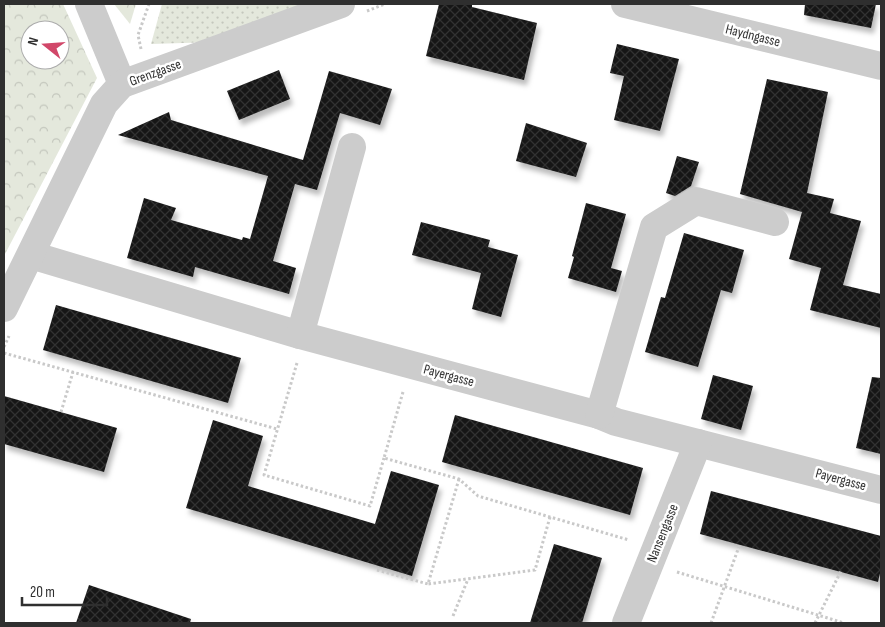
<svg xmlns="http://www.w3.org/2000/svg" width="885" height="627" font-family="'Sofia Sans Condensed',sans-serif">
<defs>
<pattern id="grass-dots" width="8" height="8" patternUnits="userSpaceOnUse" patternTransform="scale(1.25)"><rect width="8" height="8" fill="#e4e8dc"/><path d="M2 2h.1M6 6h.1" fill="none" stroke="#c4c7bd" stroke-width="1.8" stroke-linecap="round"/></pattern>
<pattern id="forest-crowns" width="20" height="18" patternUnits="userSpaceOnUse" patternTransform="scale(1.25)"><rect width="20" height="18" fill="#e4e8dc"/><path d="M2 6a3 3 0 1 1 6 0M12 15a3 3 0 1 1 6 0" fill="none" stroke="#c4c7bd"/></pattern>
<pattern id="building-cross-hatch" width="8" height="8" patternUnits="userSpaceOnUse" patternTransform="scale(1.25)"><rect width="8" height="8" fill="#161616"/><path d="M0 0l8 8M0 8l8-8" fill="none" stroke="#303030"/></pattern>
<filter id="shadow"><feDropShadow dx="3" dy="5.5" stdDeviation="2.5" flood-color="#0004"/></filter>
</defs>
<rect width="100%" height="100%" fill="#fff"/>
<path fill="url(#grass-dots)" d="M162,4H305L216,42L151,44Z"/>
<g fill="url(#forest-crowns)" fill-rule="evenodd">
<path d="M4,4H63L97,78L4,256ZM30,30H60V60H30Z"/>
<path d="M114,4H136L130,24Z"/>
</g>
<g fill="url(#building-cross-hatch)" filter="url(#shadow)">
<path d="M439,4H472V7L537,23L524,80L426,56Z"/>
<path d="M805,4H876L871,28L804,15Z"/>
<path d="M617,44L679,59L660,131L614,120L624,76L610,73Z"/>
<path d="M279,70L290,99L239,120L227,91Z"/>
<path d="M329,71L392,89L380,125L340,113L317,190L295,184L273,261L296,268L289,294L195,267L193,277L127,258L144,198L176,208L171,220L242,240L243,237L250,239L268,176L118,135L169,112L171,120L303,160Z"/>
<path d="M767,79L828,92L807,193L834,199L830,213L861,221L843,285L881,294V328L810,310L821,268L789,259L802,212L740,194Z"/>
<path d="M526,123L587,143L576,177L516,161Z"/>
<path d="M677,156L699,162L691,186L675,196L666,193Z"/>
<path d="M586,203L626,214L611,268L622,271L616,292L568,278L574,257L572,256Z"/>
<path d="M421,222L490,240L488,247L518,255L501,317L472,309L481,273L412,255Z"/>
<path d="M684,233L744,250L732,293L721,290L698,367L645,352L661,297L665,298Z"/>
<path d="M56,305L241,358L228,403L43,350Z"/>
<path d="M713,375L753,386L741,430L701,419Z"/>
<path d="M872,377L881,378V454L856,448Z"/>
<path d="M4,396L117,428L104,472L4,444Z"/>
<path d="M455,415L643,468L630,515L442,462Z"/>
<path d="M213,420L263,436L248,486L375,524L391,471L439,485L412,576L186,508Z"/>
<path d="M711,491L881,536V569L878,582L700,534Z"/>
<path d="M554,544L602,558L582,623H530Z"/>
<path d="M89,585L191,619L190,623H76Z"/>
</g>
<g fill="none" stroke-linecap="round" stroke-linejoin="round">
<g stroke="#c9c9c9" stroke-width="3" stroke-dasharray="2.5 2.5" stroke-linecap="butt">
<path d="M367,11L385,4"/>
<path d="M141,49L138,35L149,4"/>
<path d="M4,347L9,336"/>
<path d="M4,353L277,429"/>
<path d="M297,363L264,475L370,506L384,458"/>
<path d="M403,392L384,458L459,479L478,496L629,540"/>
<path d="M61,412L73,372"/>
<path d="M459,479L428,584L535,570L550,517"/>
<path d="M377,570L428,584"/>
<path d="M677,572L844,623"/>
<path d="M453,616L468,579"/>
<path d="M711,623L740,544"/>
<path d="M815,623L841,571"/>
</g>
<g stroke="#ccc" stroke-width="28">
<path d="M89,4L122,84"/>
<path d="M625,4L881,66"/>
<path d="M31,255L300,335L599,415L616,422L881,490"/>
<path d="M4,308L104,104L122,84L341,4"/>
<path d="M300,335L352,147"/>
<path d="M599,415L654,227L696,201L775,222"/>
<path d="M626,623L698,443"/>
</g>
</g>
<g text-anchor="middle" stroke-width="5" stroke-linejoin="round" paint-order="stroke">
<g font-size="14" fill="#2f2f2f" stroke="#fff">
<text transform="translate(753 35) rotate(14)" y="5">Haydngasse</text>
<text transform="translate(155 72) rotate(-20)" y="5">Grenzgasse</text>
<text transform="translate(449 375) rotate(15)" y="5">Payergasse</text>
<text transform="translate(841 479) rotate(15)" y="5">Payergasse</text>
<text transform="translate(662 533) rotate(-68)" y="5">Nansengasse</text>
</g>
</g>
<rect width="885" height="627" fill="none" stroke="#2f2f2f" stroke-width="10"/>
<g transform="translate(45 45) rotate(287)"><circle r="24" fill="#ffffff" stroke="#acacac"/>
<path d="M0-4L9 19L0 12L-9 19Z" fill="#d14769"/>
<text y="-8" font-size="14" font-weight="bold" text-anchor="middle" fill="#2f2f2f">N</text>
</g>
<path d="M22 597v8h85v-8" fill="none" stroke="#2f2f2f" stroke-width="2.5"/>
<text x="30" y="597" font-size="15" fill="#2f2f2f" stroke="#ffffff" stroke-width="4" paint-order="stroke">20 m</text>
</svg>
